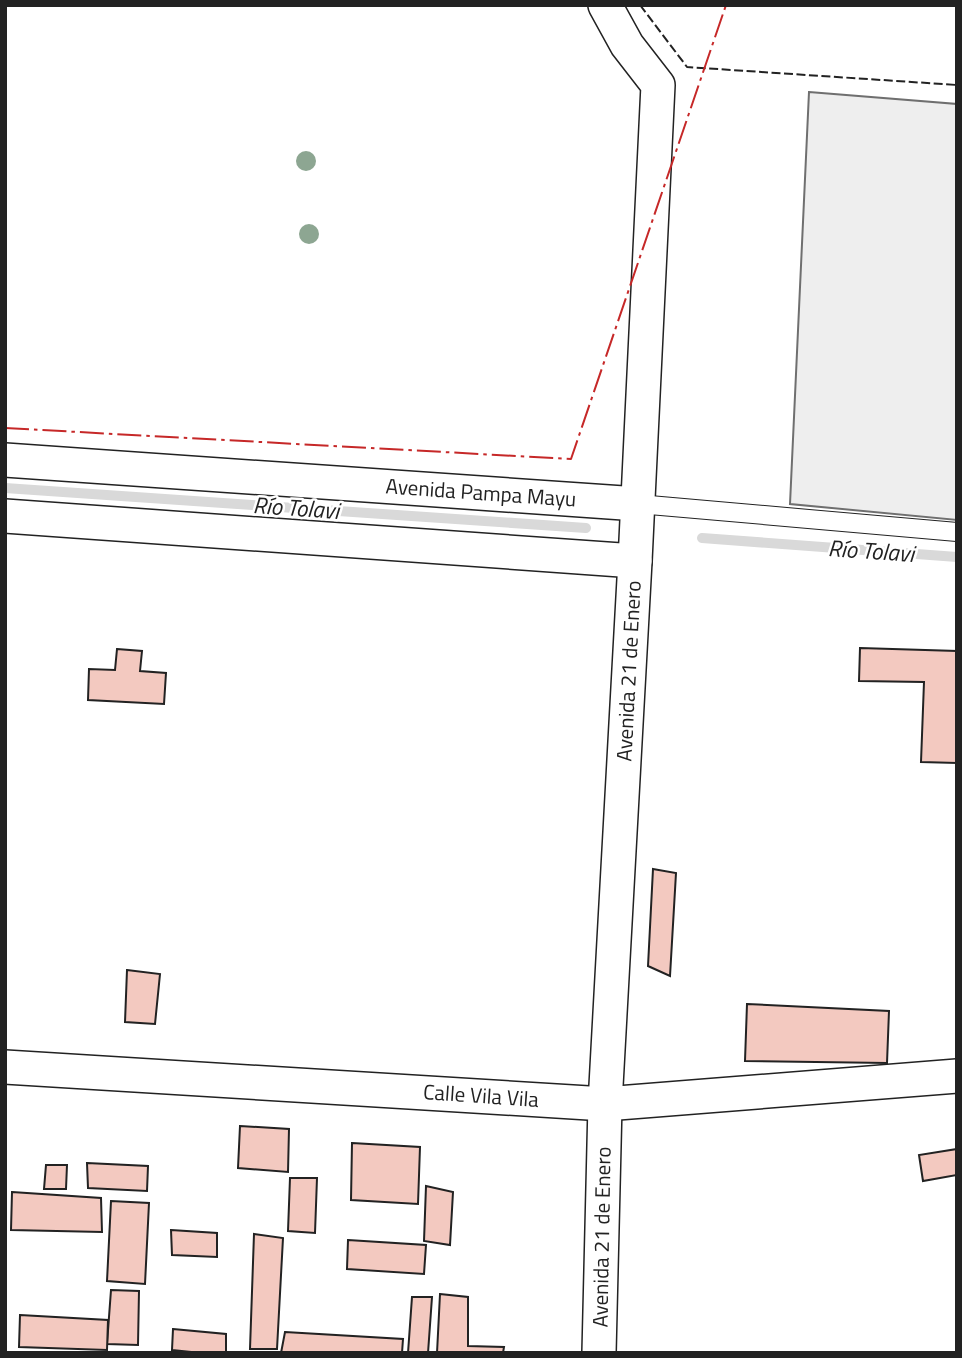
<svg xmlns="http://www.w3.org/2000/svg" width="962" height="1358" font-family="'Titillium Web',sans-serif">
<rect width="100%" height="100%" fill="#fff"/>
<path fill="#eee" stroke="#6f6f6f" stroke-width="2" d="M809,92L957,104V520L790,504Z"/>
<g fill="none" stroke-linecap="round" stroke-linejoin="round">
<g stroke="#d9d9d9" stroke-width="10">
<path d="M5,488L586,528"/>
<path d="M702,538L957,557"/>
</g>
</g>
<g fill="#f3c9c0" stroke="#222" stroke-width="2">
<path d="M860,648L957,651V763L921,762L924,682L859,681Z"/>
<path d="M117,649L142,651L140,671L166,673L164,704L88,700L89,669L115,670Z"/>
<path d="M653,869L676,873L670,976L648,966Z"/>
<path d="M127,970L160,974L155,1024L125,1022Z"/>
<path d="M747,1004L889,1011L887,1063L745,1061Z"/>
<path d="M240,1126L289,1129L288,1172L238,1168Z"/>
<path d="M352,1143L420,1147L418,1204L351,1200Z"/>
<path d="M957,1149V1175L923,1181L919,1155Z"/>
<path d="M87,1163L148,1166L147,1191L88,1188Z"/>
<path d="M46,1165H67L66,1189H44Z"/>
<path d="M290,1178H317L315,1233L288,1231Z"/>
<path d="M426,1186L453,1192L450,1245L424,1241Z"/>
<path d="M12,1192L101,1198L102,1232L11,1230Z"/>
<path d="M111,1201L149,1203L145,1284L107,1281Z"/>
<path d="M171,1230L217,1233V1257L172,1255Z"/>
<path d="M254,1234L283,1238L277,1349H250Z"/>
<path d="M348,1240L426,1245L424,1274L347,1269Z"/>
<path d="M111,1290L139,1291L138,1345L107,1344Z"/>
<path d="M440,1294L468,1297V1346L504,1347L503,1353H437Z"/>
<path d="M412,1297H432L428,1353H408Z"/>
<path d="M20,1315L108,1320L107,1350L19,1347Z"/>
<path d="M173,1329L226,1334V1353H201L172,1350Z"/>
<path d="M285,1332L403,1339L402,1353H281Z"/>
</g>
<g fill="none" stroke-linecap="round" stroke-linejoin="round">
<defs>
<path id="service" d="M638,504L957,532"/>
<g id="minor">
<path d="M5,460L638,504"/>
<path d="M5,516L635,561"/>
<path d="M5,1067L605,1104L957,1076"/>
<path d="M599,1353L605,1104L635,561L658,85L627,45L605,5"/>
</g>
</defs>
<use href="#service" stroke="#222" stroke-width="20"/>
<use href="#minor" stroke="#222" stroke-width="36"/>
<use href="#service" stroke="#fff" stroke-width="18"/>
<use href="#minor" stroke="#fff" stroke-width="33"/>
<path stroke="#222" stroke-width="2" stroke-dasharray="9 3.5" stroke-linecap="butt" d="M640,5L687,67L957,85"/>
<path stroke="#c62828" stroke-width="2" stroke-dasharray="24 5 3.5 5" stroke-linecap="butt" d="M5,428L571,459L726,5"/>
</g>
<g fill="#8da692">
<circle cx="306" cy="161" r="10"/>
<circle cx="309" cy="234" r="10"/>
</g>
<g text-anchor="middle" stroke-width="5" stroke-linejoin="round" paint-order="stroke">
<g font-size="21" fill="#222" stroke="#fff">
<text transform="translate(481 493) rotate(4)" y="7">Avenida Pampa Mayu</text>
<text transform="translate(629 671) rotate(-87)" y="7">Avenida 21 de Enero</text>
<text transform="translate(481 1096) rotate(4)" y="7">Calle Vila Vila</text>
<text transform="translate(602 1237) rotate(-89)" y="7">Avenida 21 de Enero</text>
</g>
<g font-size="23" font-style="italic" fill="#222" stroke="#fff">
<text transform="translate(296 508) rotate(4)" y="8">Río Tolavi</text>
<text transform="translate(871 551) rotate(4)" y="8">Río Tolavi</text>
</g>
</g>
<rect width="962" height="1358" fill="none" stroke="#222222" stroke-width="14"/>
</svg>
